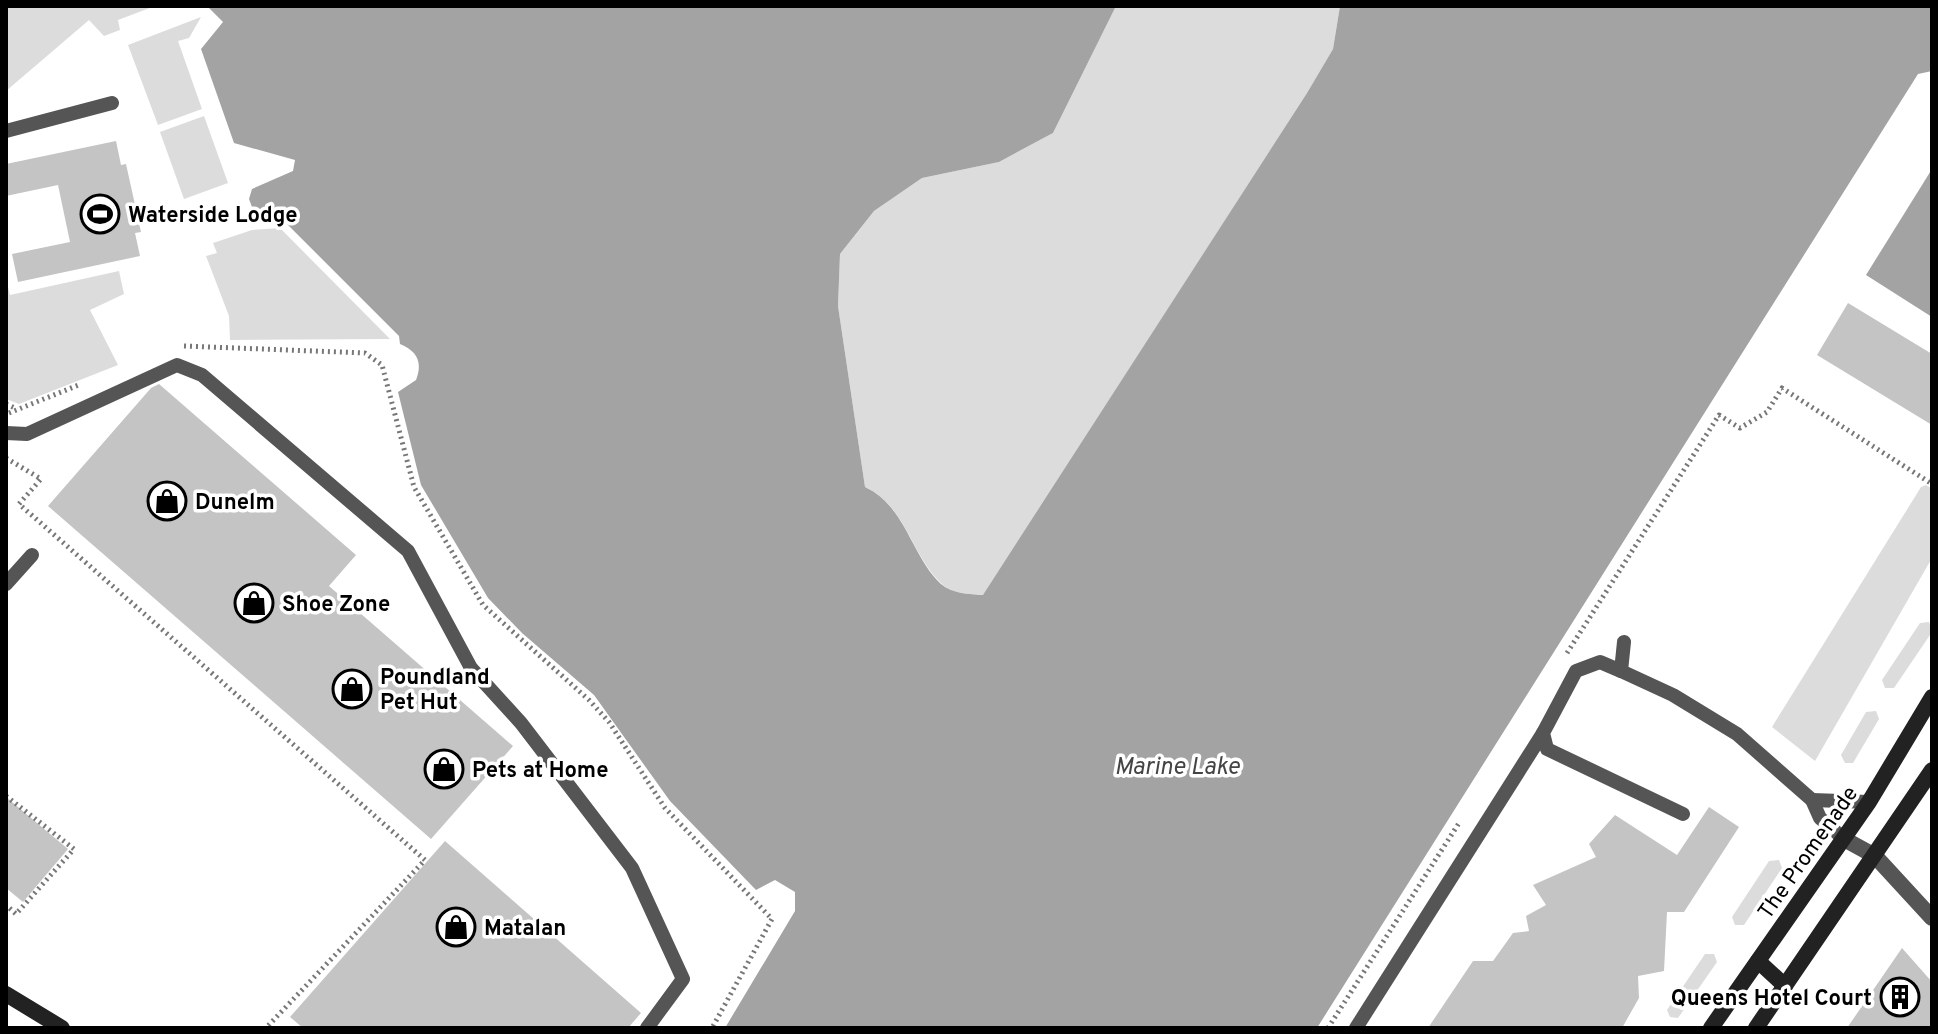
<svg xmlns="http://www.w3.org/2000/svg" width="1938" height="1034" font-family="Overpass,sans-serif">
<rect width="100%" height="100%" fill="#fff"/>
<g fill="#dcdcdc">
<path d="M6,6H155L118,20L120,30L104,36L89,20L6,91Z"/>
<path d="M1116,6H1340L1333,49L1307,93L984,595C970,594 952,594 942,584C911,556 906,505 865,487L838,306L840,254L874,211L922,178L999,162L1053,133Z"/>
<path d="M201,17L189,38L178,41L202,109L158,125L128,45Z"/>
<path d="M204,116L228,183L184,199L160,132Z"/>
<path d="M280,228L390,339L230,340L229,316L206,256L217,253L213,243L252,230Z"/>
<path d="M119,271L124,294L90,310L118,365L19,404L6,399V279L10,295Z"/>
<path d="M1926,485L1932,489V558L1815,761L1772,727L1921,487Z"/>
<path d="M1929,622L1932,632L1894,688H1885L1882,680L1920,623Z"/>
<path d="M1876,711L1879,719L1853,763H1845L1841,755L1866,712Z"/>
<path d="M1779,860L1782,868L1744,925H1735L1732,917L1769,861Z"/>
<path d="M1705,954H1714L1717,962L1678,1018L1670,1017L1667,1010Z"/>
</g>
<g fill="#a3a3a3">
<path d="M207,6H1116L1053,133L999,162L922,178L874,211L840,254L838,306L865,487C906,506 911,556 941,584C952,594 970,594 983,595L1307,93L1333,49L1340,6H1932V71L1918,74L1317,1028H725L795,911V892L775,880L756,890L670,801L594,695L522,633L488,598L421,485L398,392L416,380C423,362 417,351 400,344L399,336L284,221L258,223L249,199L252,189L293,171L295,160L234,143L201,49L223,22Z"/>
<path d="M1932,169V317L1866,275Z"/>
</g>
<g fill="#c4c4c4">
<path d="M116,141L121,165L126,164L141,232L135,233L140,256L18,282L12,254L70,242L58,185L6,196V164Z"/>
<path d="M1848,303L1932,354V425L1817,355Z"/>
<path d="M159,384L356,555L329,586L513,746L431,839L48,506L151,388Z"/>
<path d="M6,797L68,849L23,902L6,888Z"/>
<path d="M1709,807L1739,827L1684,912H1667L1664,971L1638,976L1639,998L1622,1028H1428L1473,961H1493L1513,933L1529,931L1526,916L1546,905L1533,885L1596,857L1589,844L1615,815L1677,855Z"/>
<path d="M445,841L641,1013L628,1028H303L290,1017Z"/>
<path d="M1902,948L1932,982V1028H1847Z"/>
</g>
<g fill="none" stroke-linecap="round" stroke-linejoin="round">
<g stroke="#777" stroke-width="5" stroke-dasharray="2 4" stroke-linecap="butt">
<path d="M184,346L365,353L382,365L414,487L483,605L589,700L609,722L665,808L772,919L712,1028"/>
<path d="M6,404L17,409"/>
<path d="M9,413L81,384"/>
<path d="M6,458L41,479L19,504L425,860L266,1028"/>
<path d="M1567,653L1719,415L1740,428L1767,412L1782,388L1932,484"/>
<path d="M6,796L74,849L16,914L6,905"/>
<path d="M1328,1028L1459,823"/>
</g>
<g stroke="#555" stroke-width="14">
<path d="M6,131L112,103"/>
<path d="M6,433L27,434L177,365L202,375L408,551L471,668L521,723L632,868L683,979L647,1028"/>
<path d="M6,584L32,555"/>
<path d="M1624,642L1621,671L1673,695L1737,734L1812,800L1820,818L1844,839"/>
<path d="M1621,671L1600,662L1576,671L1543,733L1547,749L1683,814"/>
<path d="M1812,800L1869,802"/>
<path d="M1356,1028L1543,733"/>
</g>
<path stroke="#555" stroke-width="16" d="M1844,839L1875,856L1932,918"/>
<g stroke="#222" stroke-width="16">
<path d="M1758,961L1785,986"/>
<path d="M6,994L62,1028"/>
<path d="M1711,1028L1869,802L1932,697"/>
<path d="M1756,1028L1932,770"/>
</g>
</g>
<defs>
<symbol id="stadium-ring" viewBox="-11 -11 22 22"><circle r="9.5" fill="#fff" stroke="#000" stroke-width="1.5"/><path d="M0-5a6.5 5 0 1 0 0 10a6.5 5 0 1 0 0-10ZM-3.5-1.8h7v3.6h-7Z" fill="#000"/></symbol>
<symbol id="shop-ring" viewBox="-11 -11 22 22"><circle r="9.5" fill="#fff" stroke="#000" stroke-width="1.5"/><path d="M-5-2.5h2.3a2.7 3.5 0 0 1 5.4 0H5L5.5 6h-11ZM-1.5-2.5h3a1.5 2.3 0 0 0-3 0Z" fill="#000"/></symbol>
<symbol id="building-ring" viewBox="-11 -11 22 22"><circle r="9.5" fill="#fff" stroke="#000" stroke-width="1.5"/><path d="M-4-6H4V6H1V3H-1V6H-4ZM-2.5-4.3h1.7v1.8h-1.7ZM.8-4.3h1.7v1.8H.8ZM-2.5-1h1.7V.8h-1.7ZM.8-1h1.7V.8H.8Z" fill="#000"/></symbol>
</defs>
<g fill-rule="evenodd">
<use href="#stadium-ring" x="78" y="192" width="44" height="44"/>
<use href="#shop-ring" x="145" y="479" width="44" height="44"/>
<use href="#shop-ring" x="232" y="581" width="44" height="44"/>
<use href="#shop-ring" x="330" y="667" width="44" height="44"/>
<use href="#shop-ring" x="422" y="747" width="44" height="44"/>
<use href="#shop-ring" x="434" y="905" width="44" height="44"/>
<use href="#building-ring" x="1878" y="975" width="44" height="44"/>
</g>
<g text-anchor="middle" stroke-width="7" stroke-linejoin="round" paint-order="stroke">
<g font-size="22" font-weight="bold" fill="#000" stroke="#fff" text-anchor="start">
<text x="128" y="222">Waterside Lodge</text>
<text x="195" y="509">Dunelm</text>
<text x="282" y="611">Shoe Zone</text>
<text x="380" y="684">Poundland<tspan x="380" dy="25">Pet Hut</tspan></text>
<text x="472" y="777">Pets at Home</text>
<text x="484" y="935">Matalan</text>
<text x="1872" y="1005" text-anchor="end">Queens Hotel Court</text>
</g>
<g font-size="22" fill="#000" stroke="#fff">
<text transform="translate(1807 852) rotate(-55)" y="8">The Promenade</text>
</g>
<g font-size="24" font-style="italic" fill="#444" stroke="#fff">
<text x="1177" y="774">Marine Lake</text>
</g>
</g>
<rect width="1938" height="1034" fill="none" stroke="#000000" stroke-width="16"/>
</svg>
